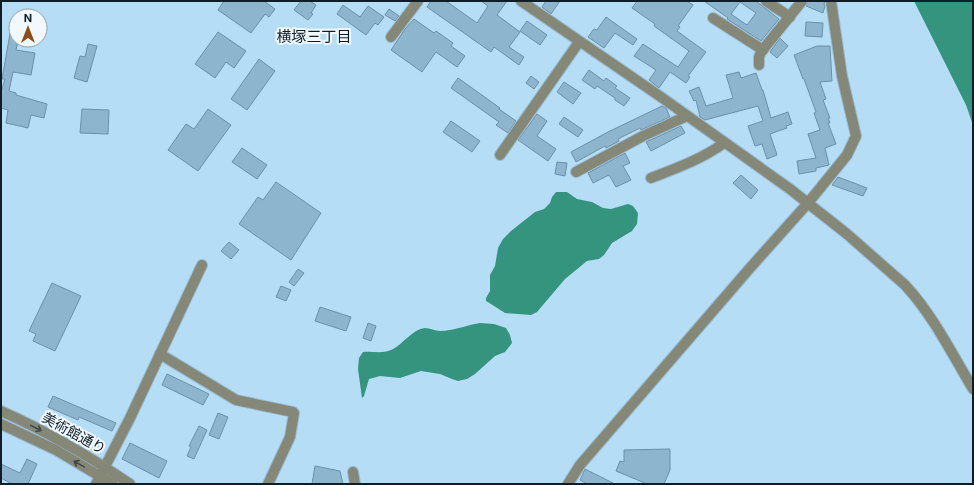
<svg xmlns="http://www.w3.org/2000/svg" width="974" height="485" font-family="Inter,'Noto Sans JP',sans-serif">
<rect width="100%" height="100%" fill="#b5ddf6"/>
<g fill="#34947e">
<path d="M914,1H973V125L966,105Z"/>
<path d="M556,192H567L577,199L592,202L603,208L611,209L628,204L633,206L638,213L637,224L632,231L612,243L604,255L599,259L587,261L565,279L537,312L531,315L505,313L491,304L486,301V298L490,291V275L495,266L498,248L503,239L511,231L535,212L544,209L550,203L552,197Z"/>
<path d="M480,323L494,324L506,328L510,335L512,343L505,352L495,356L475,374L467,379L458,381L452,379L440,374L421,371L400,378L380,376L369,379L364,396L362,398L358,369L359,358L363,352C373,351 382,354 391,350C403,345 411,330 425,328C430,328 435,331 440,331C453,331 467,325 480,323Z"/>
</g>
<g fill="#8db5cd" stroke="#6a91a8" fill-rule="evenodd">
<path d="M224,1H264L275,9L269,17L265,14L251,33L218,10Z"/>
<path d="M301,1H310L316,5L311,13L313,14L308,20L294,10Z"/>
<path d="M431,1H446L477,23L488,6L481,1H507L497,15L520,32L509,47L524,57L519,65L494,47L491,52L427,7Z"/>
<path d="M546,1H560L551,14L542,7Z"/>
<path d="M637,1H687L693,5L678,26L680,27L677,31L706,52L688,76L690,77L686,83L670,72L659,88L649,80L656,70L634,56L643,44L678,67L689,51L654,26L655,24L632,8Z"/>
<path d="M704,1H756L779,19L761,41L727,19L728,18ZM740,2L756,13L747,25L731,14Z"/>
<path d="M808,1H825L824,4L825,6L823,13L806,6Z"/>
<path d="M343,5L360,17L368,6L384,17L378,25L375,23L366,35L337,14Z"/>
<path d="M389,9L399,16L395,21L385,15Z"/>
<path d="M606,17L637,39L633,45L615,33L604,48L588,37L594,29L597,30Z"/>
<path d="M414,19L434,33L436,31L453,43L451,46L465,56L457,67L436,52L422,72L391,50L405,29Z"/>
<path d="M527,21L547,35L540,45L520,31Z"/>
<path d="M12,22H16V40H18L16,50L35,53L31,75L13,72L9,91L16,93V95L47,104L44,118L31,115L28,128L6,123L8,110L1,108V92L5,79H2Z"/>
<path d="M806,22L823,23L822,37L805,36Z"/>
<path d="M218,32L246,51L234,68L226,62L215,78L195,64Z"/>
<path d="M780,38L788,46L777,58L770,52Z"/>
<path d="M88,44L97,46L87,82L74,78L80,56L85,57Z"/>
<path d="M817,46H830L832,81L820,82L826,99L823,100L830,118H828L830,123H828L836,144L825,148L829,165L816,168V171L799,174L797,161L816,158L808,134L820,130L814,113L816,112L804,79H803L794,55Z"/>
<path d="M259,59L275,71L247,110L231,99Z"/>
<path d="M589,70L604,81L606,78L617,86L615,88L630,98L624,106L615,100V98L597,86L595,89L582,80Z"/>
<path d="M739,72L741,78L756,73L762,90H763L771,118L788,112L792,124L786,126L787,128L770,134L777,155L767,159L762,144L755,146L748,126L763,121L758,106L705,120L700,117L696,100L694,101L689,91L699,87L706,106L733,98L726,75Z"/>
<path d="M531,76L539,82L534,89L526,83Z"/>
<path d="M458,78L500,108L499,109L516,121L508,133L496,125L499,122L451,88Z"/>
<path d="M564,82L581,93L573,104L557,92Z"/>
<path d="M662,106L666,108L670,117L641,130L640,128L618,139L619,141L606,148L605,146L576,162L571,152L608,132Z"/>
<path d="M82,109L109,110L108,134L80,133Z"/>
<path d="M208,109L231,125L198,171L168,150L186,124L194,129Z"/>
<path d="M537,114L547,121L537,136L556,149L548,161L518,140Z"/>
<path d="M564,117L583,130L578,137L559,124Z"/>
<path d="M451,121L480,141L472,152L443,132Z"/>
<path d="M681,126L685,133L651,151L646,142Z"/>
<path d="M242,148L267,165L257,179L232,162Z"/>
<path d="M625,153L630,163L623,166L631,180L616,187L609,175L593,183L588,173Z"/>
<path d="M557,162L567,163L565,176L555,174Z"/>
<path d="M741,175L758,190L751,199L733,183Z"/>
<path d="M838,177L867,188L863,196L832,185Z"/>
<path d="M276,182L321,213L291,260L239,224L258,197L263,200Z"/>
<path d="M229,242L239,250L231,259L221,251Z"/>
<path d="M298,269L304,273L294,286L289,282Z"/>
<path d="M52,283L81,296L55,351L33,341L36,334L29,331Z"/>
<path d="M281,286L291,290L286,301L276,297Z"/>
<path d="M320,307L351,317L346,331L315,321Z"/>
<path d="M368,323L376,326L371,341L363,338Z"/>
<path d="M167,374L209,394L203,405L162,385Z"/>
<path d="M53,396L116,423L112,431L79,417L78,420L48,407Z"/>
<path d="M218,413L228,417L219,439L209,435Z"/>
<path d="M199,426L207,430L194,459L187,456L191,447L189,446Z"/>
<path d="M130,443L167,461L159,478L122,459Z"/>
<path d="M670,449V470L664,484H647L616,471L620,461L624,462V450Z"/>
<path d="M27,459L37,464L28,484H12L1,478V464L20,473Z"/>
<path d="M315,466L340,471L343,484H312Z"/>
<path d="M585,469L615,484H587L580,480Z"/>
</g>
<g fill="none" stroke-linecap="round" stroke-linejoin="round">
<defs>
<g id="minor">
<path d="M521,1L661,97L790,189L847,234L905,285C933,315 952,354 973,389"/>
<path d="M766,1L790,17"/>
<path d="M713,18L763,50"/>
<path d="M391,37L418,1"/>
<path d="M759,65V57L761,52L802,1"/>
<path d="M500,155L579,42"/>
<path d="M576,172L643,136L687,116"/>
<path d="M651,178C677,168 702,159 724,143"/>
<path d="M160,354L236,400L293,412L294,413L290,437L268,484"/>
<path d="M353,472L355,484"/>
<path d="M96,484L130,418L202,265"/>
<path d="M568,484L580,465L750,268L808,203L847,155L856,136L842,76L831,1"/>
</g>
<g id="tertiary">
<path d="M1,411C46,431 89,456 130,484"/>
<path d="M1,424L56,450L113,484"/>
</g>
</defs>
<use href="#minor" stroke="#97bad1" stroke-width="12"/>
<use href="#tertiary" stroke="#97bad1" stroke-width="12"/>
<use href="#minor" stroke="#858877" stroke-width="10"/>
<use href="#tertiary" stroke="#858877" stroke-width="10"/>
</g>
<defs><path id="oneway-shaft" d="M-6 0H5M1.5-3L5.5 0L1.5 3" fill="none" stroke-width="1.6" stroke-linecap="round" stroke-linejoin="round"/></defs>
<g stroke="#3e4846">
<use href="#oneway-shaft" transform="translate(36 428) rotate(26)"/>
<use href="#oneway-shaft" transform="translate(79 464) rotate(-151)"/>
</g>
<g text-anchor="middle" stroke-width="4" stroke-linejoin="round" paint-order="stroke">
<g font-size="14" fill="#0e1d26" stroke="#f1f9fe">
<text transform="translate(74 433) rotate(29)" y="5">美術館通り</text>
</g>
<g font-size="15" fill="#0e1d26" stroke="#f1f9fe">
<text x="314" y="42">横塚三丁目</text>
</g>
</g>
<rect width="974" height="485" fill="none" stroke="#0e1d26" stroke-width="4"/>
<g transform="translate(28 28)"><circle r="19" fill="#f1f9fe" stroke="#96a1a8"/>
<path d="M0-3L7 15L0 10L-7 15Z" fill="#8c4c16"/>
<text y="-6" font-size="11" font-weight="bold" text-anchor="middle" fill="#0e1d26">N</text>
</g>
</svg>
